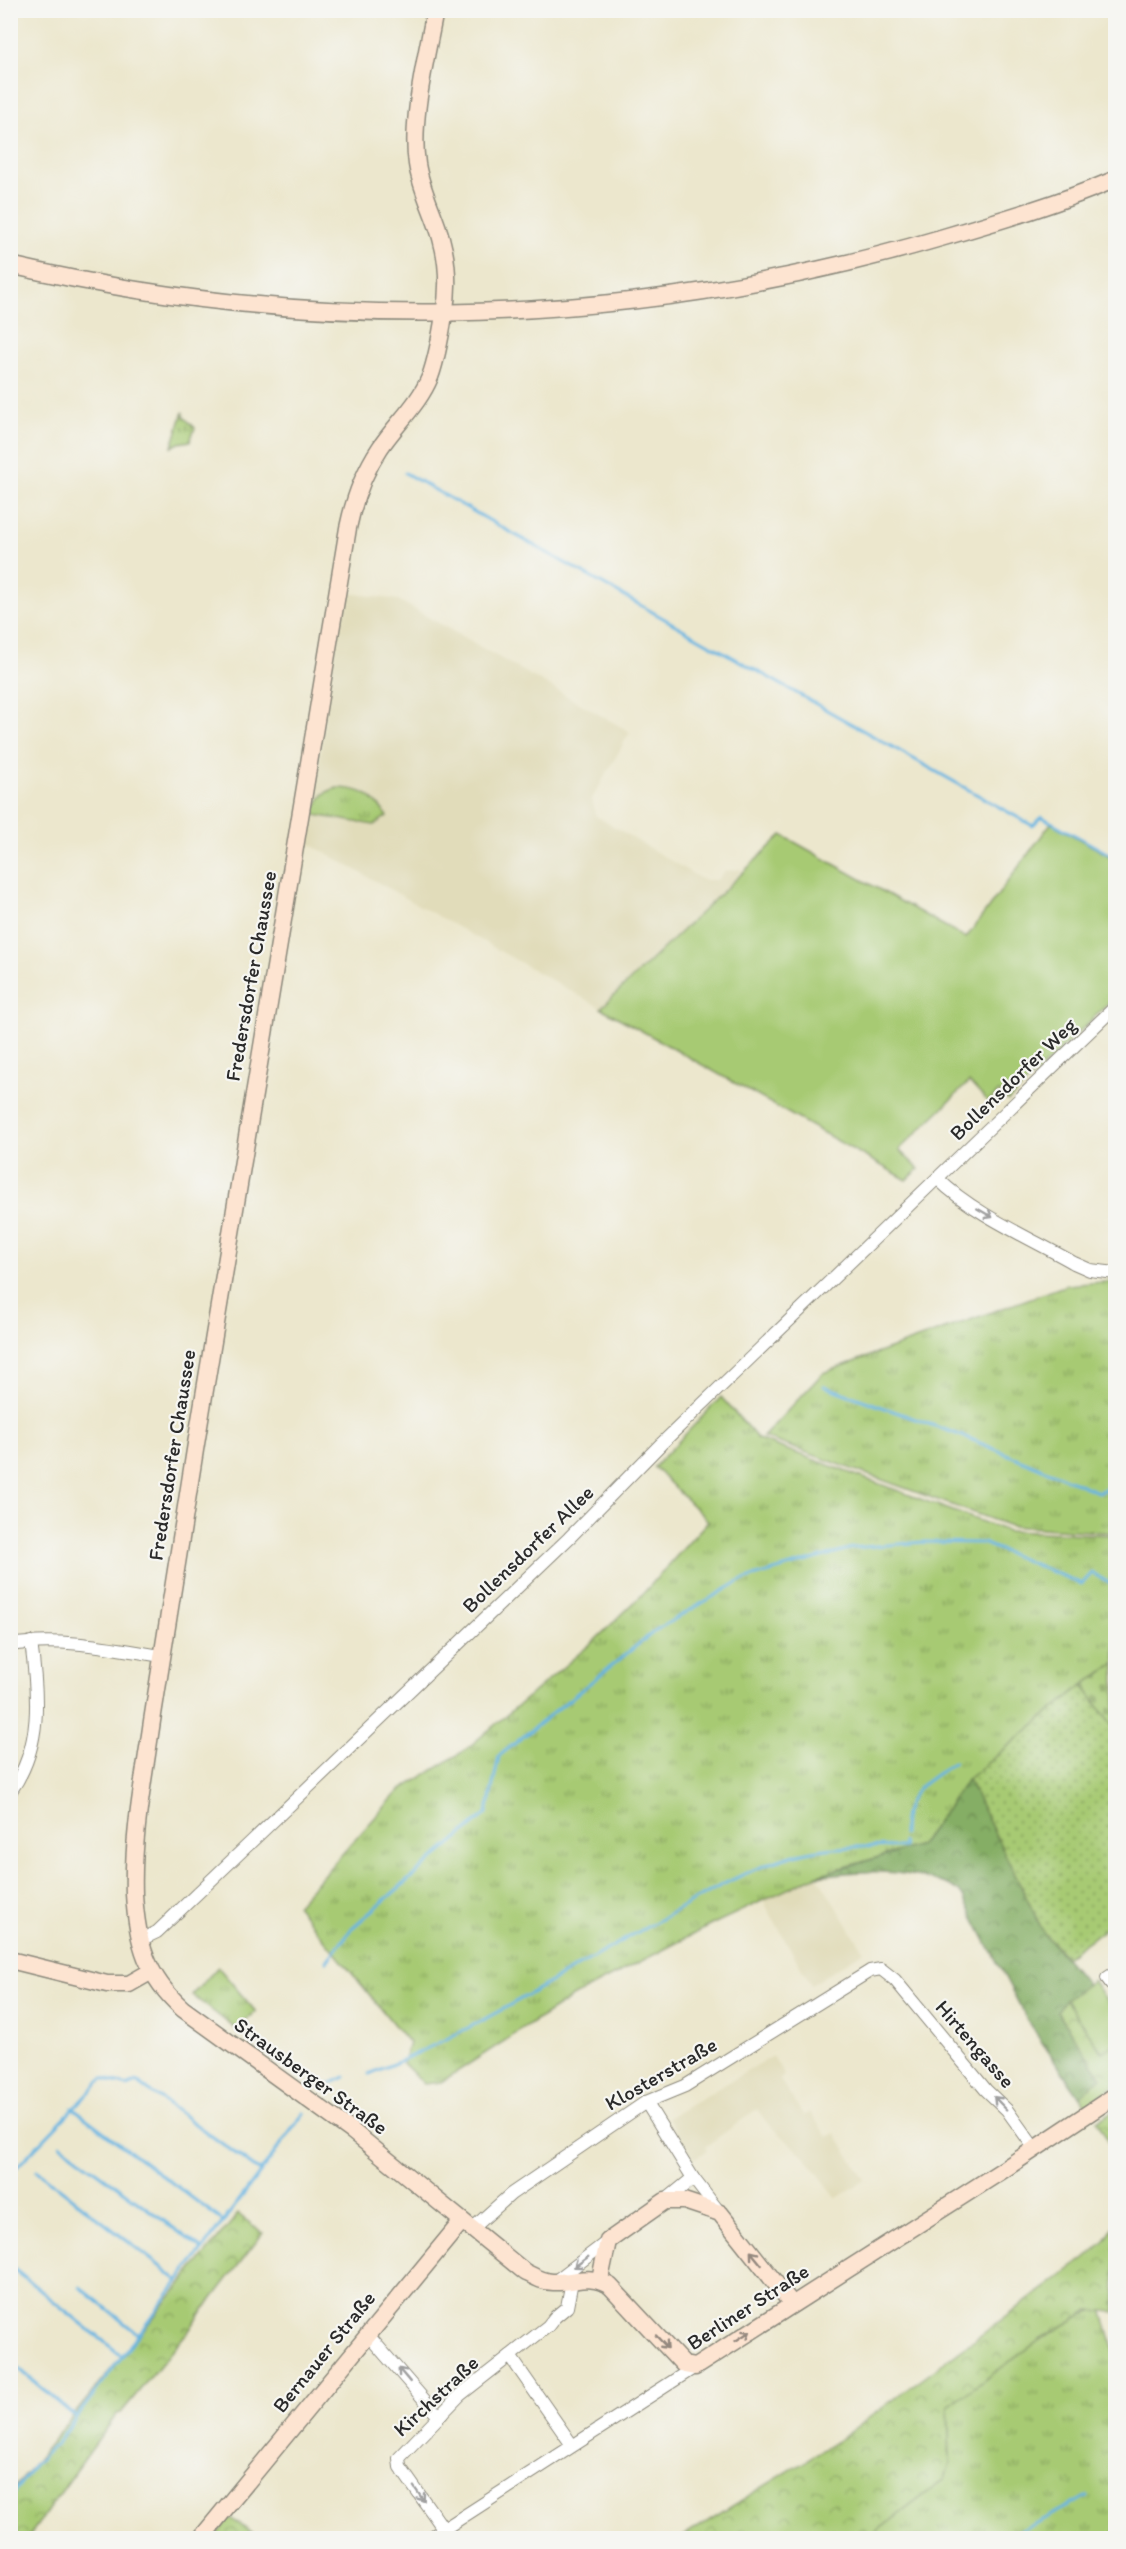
<svg xmlns="http://www.w3.org/2000/svg" width="1126" height="2549" font-family="Itim,sans-serif">
<defs>
<pattern id="grass-tufts" width="24" height="20" patternUnits="userSpaceOnUse" patternTransform="scale(1.5)"><rect width="24" height="20" fill="#a7ca73"/><path d="M3 7l-1-3M5 7V3M7 7l1-3M15 17l-1-3M17 17v-4M19 17l1-3" fill="none" stroke="#88a45f"/></pattern>
<pattern id="forest-crowns" width="20" height="18" patternUnits="userSpaceOnUse" patternTransform="scale(1.5)"><rect width="20" height="18" fill="#85ae65"/><path d="M2 6a3 3 0 1 1 6 0M12 15a3 3 0 1 1 6 0" fill="none" stroke="#6d8e53"/></pattern>
<pattern id="cemetery-stones" width="16" height="16" patternUnits="userSpaceOnUse" patternTransform="scale(1.5)"><rect width="16" height="16" fill="#a7ca73"/><path d="M2 7V4a2 2 0 0 1 4 0v3zM10 15v-3a2 2 0 0 1 4 0v3z" fill="#88a45f"/></pattern>
<pattern id="park-crowns" width="20" height="18" patternUnits="userSpaceOnUse" patternTransform="scale(1.5)"><rect width="20" height="18" fill="#a7ca73"/><path d="M2 6a3 3 0 1 1 6 0M12 15a3 3 0 1 1 6 0" fill="none" stroke="#88a45f"/></pattern>
<pattern id="garden-dots" width="8" height="8" patternUnits="userSpaceOnUse" patternTransform="scale(1.5)"><rect width="8" height="8" fill="#a7ca73"/><path d="M2 2h.1M6 6h.1" fill="none" stroke="#88a45f" stroke-width="1.8" stroke-linecap="round"/></pattern>
</defs>
<rect width="100%" height="100%" fill="#f6f6f2"/>
<filter id="ink" filterUnits="userSpaceOnUse"><feTurbulence type="fractalNoise" baseFrequency=".0167" numOctaves="2"/><feDisplacementMap in="SourceGraphic" scale="12" xChannelSelector="R" yChannelSelector="G"/><feConvolveMatrix kernelMatrix="1 2 1 2 8 2 1 2 1" color-interpolation-filters="sRGB"/></filter>
<filter id="wash" filterUnits="userSpaceOnUse"><feTurbulence type="fractalNoise" baseFrequency=".008" numOctaves="4" result="noise"/><feDisplacementMap in="SourceGraphic" scale="24" xChannelSelector="R" yChannelSelector="G"/><feGaussianBlur stdDeviation="1.35" result="paint"/><feColorMatrix in="noise" values="0 0 0 0 0 0 0 0 0 0 0 0 0 0 0 0 0 1.4 0 .05"/><feComposite in="paint" operator="in"/></filter>
<g filter="url(#wash)">
<rect width="100%" height="100%" fill="#ece7cd"/>
<g fill="#e1dcba">
<path d="M342,592L398,600L630,732L592,799L596,816L703,880H717L725,871L742,869L715,901L601,1008L308,843Z"/>
<path d="M818,1877L864,1951L811,1985L761,1897L782,1886Z"/>
<path d="M773,2056L784,2075L780,2080L804,2116L810,2112L827,2137L835,2133L865,2180L837,2198L805,2157L768,2124L757,2109L713,2141L705,2147L707,2151L694,2159L668,2118Z"/>
</g>
<g fill="url(#grass-tufts)" stroke="#697a4f" stroke-width="1.5">
<path d="M183,412L184,417L195,428L190,441L179,443L172,447Z"/>
<path d="M337,788C362,788 373,796 387,816L374,825L314,815C317,800 322,792 337,788Z"/>
<path d="M1115,1281V1533L1010,1526L763,1437L823,1373L1067,1285Z"/>
<path d="M721,1397L758,1439L1007,1531L1115,1535V1664L1083,1685L968,1779L920,1845L815,1876L711,1925L574,1996L441,2082L424,2084L403,2063L409,2043L296,1905L398,1792L464,1751L594,1641L641,1596L708,1521L654,1467Z"/>
<path d="M218,1967L256,2012L236,2029L192,1995Z"/>
<path d="M1102,2309L1115,2355V2538H868L945,2479L950,2462L948,2406C978,2385 1071,2311 1102,2309Z"/>
</g>
<path fill="url(#forest-crowns)" stroke="#586c48" stroke-width="1.5" d="M968,1779L1044,1933L1087,1984L1066,2000L1057,2011L1101,2077L1080,2097L1030,2025L963,1897C958,1887 946,1884 936,1881C894,1868 858,1871 815,1876L920,1845Z"/>
<path fill="url(#cemetery-stones)" stroke="#697a4f" stroke-width="1.5" d="M1115,1664V1730L1083,1685Z"/>
<g fill="url(#park-crowns)" stroke="#697a4f" stroke-width="1.5">
<path d="M1066,2000L1102,2052L1115,2042V2085L1086,2106L1080,2097L1101,2077L1057,2011Z"/>
<path d="M1115,2110V2154L1097,2121Z"/>
<path d="M238,2214L263,2233L185,2335L121,2413L117,2414L28,2538H11V2492Z"/>
<path d="M1115,2225V2312L1090,2310L1044,2337L948,2406L950,2463L945,2479L868,2538H681L840,2439L1084,2259L1104,2242Z"/>
<path d="M229,2517L259,2538H220L216,2536Z"/>
</g>
<path fill="url(#garden-dots)" stroke="#697a4f" stroke-width="1.5" d="M1083,1685L1115,1730V1921L1066,1957L1044,1933L968,1779Z"/>
<g fill="#a7ca73" stroke="#697a4f" stroke-width="1.5">
<path d="M1051,823L1115,859V997L1008,1101L999,1092L988,1102L969,1082L899,1150L919,1169L907,1180L601,1008L782,835L966,938Z"/>
<path d="M1093,1980L1115,2013V2042L1102,2052L1066,2000Z"/>
</g>
<g fill="none" stroke-linecap="round" stroke-linejoin="round">
<g stroke="#68b5e2" stroke-width="3">
<path d="M405,473L1033,826L1042,817L1116,858"/>
<path d="M824,1386L968,1438L1098,1492L1116,1485"/>
<path d="M903,1835C903,1791 922,1785 954,1762"/>
<path d="M327,1961L353,1927L487,1813L499,1756L656,1630L740,1581L852,1548L923,1542L983,1543L1082,1584L1092,1573L1116,1587"/>
<path d="M369,2074C467,2035 555,1978 647,1927C695,1900 742,1870 795,1855C826,1846 871,1846 904,1847L903,1842"/>
<path d="M323,2087L345,2077"/>
<path d="M72,2108L223,2221"/>
<path d="M61,2145L202,2249"/>
<path d="M37,2171L179,2281"/>
<path d="M10,2174L103,2078L127,2086L137,2082L257,2169L262,2170L304,2113"/>
<path d="M10,2266L122,2356"/>
<path d="M80,2287L138,2334"/>
<path d="M10,2361L76,2417"/>
<path d="M10,2498L34,2465L57,2443L262,2170"/>
<path d="M1007,2538L1088,2496"/>
</g>
</g>
</g>
<g filter="url(#ink)">
<g fill="none" stroke-linecap="round" stroke-linejoin="round">
<defs>
<g id="street">
<path d="M938,1179C972,1213 1032,1239 1074,1263L1090,1270L1116,1273"/>
<path d="M10,1645C62,1637 111,1648 162,1656"/>
<path d="M10,1792C43,1747 38,1694 31,1642"/>
<path d="M140,1940L157,1932L569,1538L661,1444L1116,1006"/>
<path d="M1116,1972L1107,1978L1116,1990"/>
<path d="M646,2102L693,2178L720,2213"/>
<path d="M665,2201L693,2178"/>
<path d="M472,2229L511,2194L646,2102L685,2086L870,1971L881,1969L895,1980L986,2090L1007,2110L1035,2149"/>
<path d="M554,2282L608,2241"/>
<path d="M368,2335L434,2411L442,2414"/>
<path d="M510,2356L572,2445"/>
<path d="M443,2528L400,2467L399,2458L460,2395L548,2326L555,2317L567,2307L572,2281"/>
<path d="M430,2538L695,2367"/>
</g>
<g id="secondary">
<path d="M435,10C427,55 410,120 417,164C421,190 434,213 441,238C448,263 449,289 444,315C441,334 437,358 430,377C419,404 396,424 380,448C364,472 354,499 348,528C299,836 245,1143 195,1450C181,1540 166,1630 152,1721C144,1778 132,1836 134,1894C137,1942 146,1976 183,2009L352,2131L525,2272C535,2277 543,2282 553,2282C576,2283 589,2273 610,2286L684,2365L695,2367L1003,2170L1116,2095"/>
<path d="M10,265C318,337 642,327 944,237C1002,220 1060,203 1116,179"/>
<path d="M10,1960L107,1984H129L150,1972"/>
<path d="M600,2279L608,2241L665,2201H684L720,2213L792,2304"/>
<path d="M201,2538L462,2221"/>
</g>
</defs>
<use href="#street" stroke="#8c897c" stroke-width="14"/>
<use href="#secondary" stroke="#8c897c" stroke-width="19"/>
<use href="#street" stroke="#fff" stroke-width="12"/>
<use href="#secondary" stroke="#fde4d1" stroke-width="16"/>
</g>
<defs><path id="oneway-shaft" d="M-6 0H5M1.5-3L5.5 0L1.5 3" fill="none" stroke-width="1.6" stroke-linecap="round" stroke-linejoin="round" transform="scale(1.5)"/></defs>
<g stroke="#a0a0a0">
<use href="#oneway-shaft" transform="translate(985 1213) rotate(30)"/>
<use href="#oneway-shaft" transform="translate(1000 2103) rotate(-134)"/>
<use href="#oneway-shaft" transform="translate(581 2262) rotate(144)"/>
<use href="#oneway-shaft" transform="translate(404 2375) rotate(-130)"/>
<use href="#oneway-shaft" transform="translate(419 2494) rotate(55)"/>
</g>
<g stroke="#94887e">
<use href="#oneway-shaft" transform="translate(756 2258) rotate(-129)"/>
<use href="#oneway-shaft" transform="translate(743 2336) rotate(-33)"/>
<use href="#oneway-shaft" transform="translate(662 2342) rotate(47)"/>
</g>
</g>
<g text-anchor="middle" stroke-width="4.5" stroke-linejoin="round" paint-order="stroke">
<g font-size="21" fill="#2b2b2b" stroke="#f6f6f2">
<text transform="translate(251 976) rotate(-80)" y="7">Fredersdorfer Chaussee</text>
<text transform="translate(1013 1079) rotate(-44)" y="7">Bollensdorfer Weg</text>
<text transform="translate(172 1455) rotate(-81)" y="7">Fredersdorfer Chaussee</text>
<text transform="translate(528 1549) rotate(-44)" y="7">Bollensdorfer Allee</text>
<text transform="translate(975 2044) rotate(49)" y="7">Hirtengasse</text>
<text transform="translate(661 2074) rotate(-30)" y="7">Klosterstraße</text>
<text transform="translate(311 2076) rotate(36)" y="7">Strausberger Straße</text>
<text transform="translate(748 2307) rotate(-33)" y="7">Berliner Straße</text>
<text transform="translate(324 2352) rotate(-51)" y="7">Bernauer Straße</text>
<text transform="translate(436 2396) rotate(-43)" y="7">Kirchstraße</text>
</g>
</g>
<rect width="1126" height="2549" fill="none" stroke="#f6f6f2" stroke-width="36"/>
</svg>
